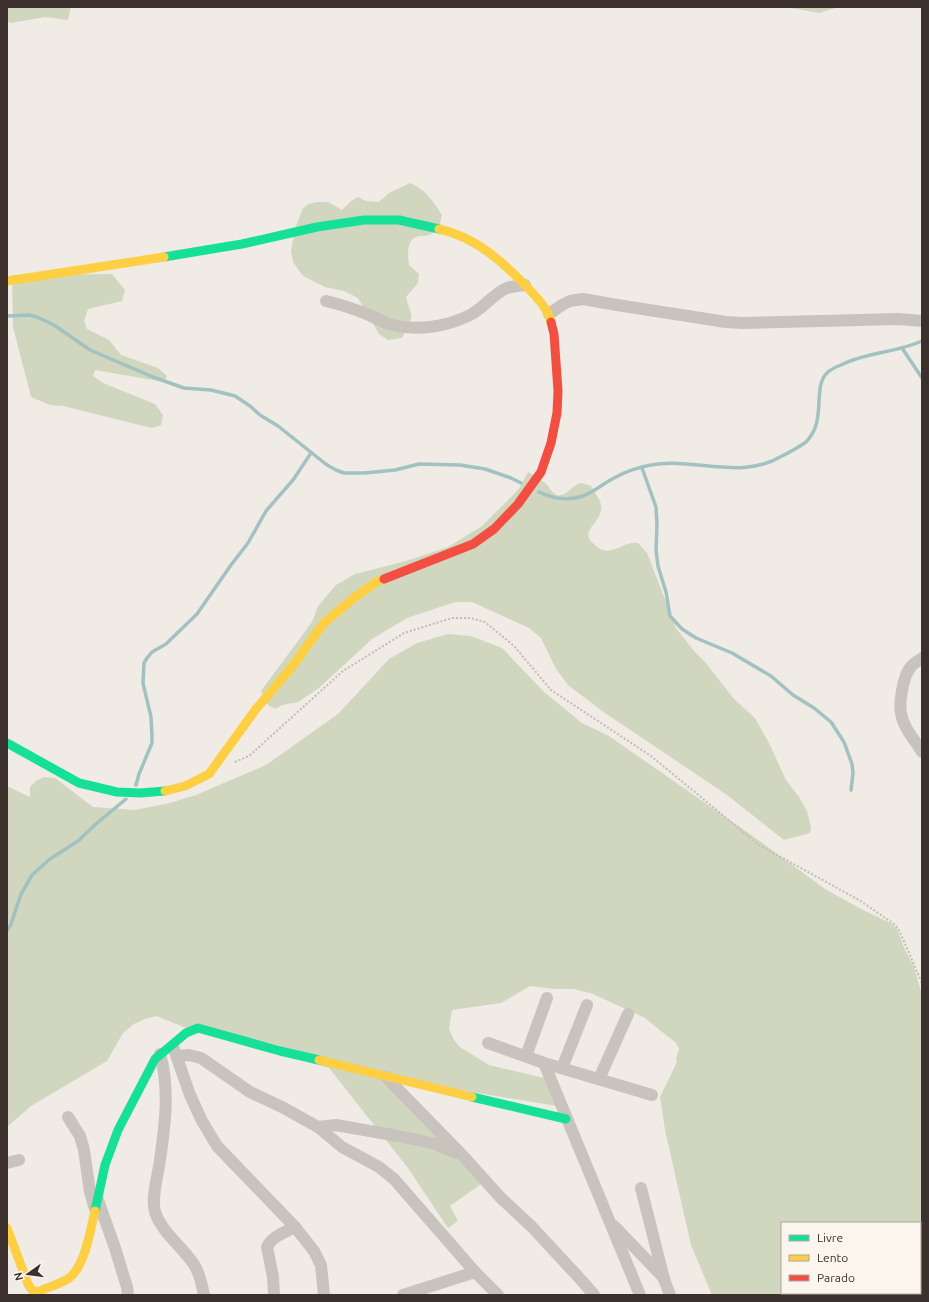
<svg xmlns="http://www.w3.org/2000/svg" width="929" height="1302" font-family="Ubuntu,sans-serif">
<rect width="100%" height="100%" fill="#f0ebe5"/>
<g fill="#d1d6bf" fill-rule="evenodd">
<path d="M7,7H71L68,20L45,17L11,23L7,22Z"/>
<path d="M785,7H839L819,13Z"/>
<path d="M410,183C425,189 433,201 442,215L439,228C436,231 432,234 428,235C424,237 420,235 416,237C406,241 408,256 409,265L419,274L418,283L406,297C407,303 410,308 411,313C413,321 405,331 402,338L388,340L379,334L358,298L344,291L325,287L303,276L293,262L291,251L296,226L303,208L309,204L317,202H328L342,210L351,201L358,197L366,201L379,202L389,193Z"/>
<path d="M112,274L125,290L122,301L88,309L84,321L87,329L109,340L121,355L158,368L167,376L164,382L95,370L93,376L103,383L155,404L163,415L161,425L152,428L63,406L50,405L31,397L13,327L12,275Z"/>
<path d="M528,472C534,475 541,479 546,484C550,488 552,493 557,495C566,498 573,483 582,483C585,484 588,485 591,486C594,492 600,499 601,505C604,519 584,529 589,538C590,541 593,543 595,545C610,560 621,541 638,543L647,553L676,628L694,651L706,663L734,699L755,718L770,745L786,780L799,797L807,811L811,827L810,833L784,840L727,795L605,713L568,685L556,669L541,638L529,628L472,602H455L407,618L372,639L319,688L298,702L282,705L275,709L268,705L261,691L312,622L318,606L336,585L355,574L406,561L448,547L482,526L519,489Z"/>
<path d="M448,634L471,636L502,648L544,692L582,723L609,736L754,837L825,889L861,909L892,924L897,929L905,950L914,967L922,995V1295H712L691,1245L665,1130L660,1097L677,1062L676,1059L679,1049L676,1043L645,1018L593,994L574,989H555L530,986L501,1003L452,1010L449,1029L454,1040L460,1047L489,1065L549,1079L557,1106L379,1077L484,1182L450,1206L458,1221L448,1228L408,1168L329,1068L194,1031L156,1016L145,1019L134,1024L123,1033L107,1061L31,1106L7,1127V786L30,797V787L36,781L44,777L55,778L93,807L135,810L170,803L196,795L266,765L338,714L389,659L417,643ZM782,1223H920V1293H782Z"/>
</g>
<g fill="none" stroke-linecap="round" stroke-linejoin="round">
<g stroke="#a1c2c1" stroke-width="3.5">
<path d="M7,316L29,315L37,317L54,325L90,350L153,377L184,388L211,390L235,396L250,406L260,415L278,426L327,465L336,470L344,473H365L395,470L419,464L460,465L485,469L511,478L521,483"/>
<path d="M902,348L922,378"/>
<path d="M642,468L656,507L657,525L656,550L658,566L666,592L670,616L682,629L696,638L732,653L771,676L793,695L814,708L831,722L844,742L852,764L853,773L851,790"/>
<path d="M539,492C555,500 575,502 591,492C599,488 606,482 614,478C625,472 639,467 651,465C695,457 741,481 782,456C790,452 799,447 806,442C828,420 811,387 828,372C831,369 836,367 841,365C866,352 896,353 922,341"/>
<path d="M136,785L139,774L152,743V737L151,717L143,683L144,663L147,658L152,652L166,644L197,614L231,565L248,543L266,511L293,480L311,453"/>
<path d="M7,931L11,924L21,894L32,875L50,859L78,841L97,823L126,799"/>
</g>
<path stroke="#c2bbb6" stroke-width="2" stroke-dasharray="2 2" stroke-linecap="butt" d="M235,762L249,756L343,671L404,633L452,618H470L485,622L514,646L551,690L651,756L759,845L859,900L894,924L899,930L922,983"/>
<g stroke="#c9c3be" stroke-width="12">
<path d="M326,301C339,304 351,308 364,313C373,316 382,322 392,325C418,331 446,327 470,315C484,308 493,294 507,288C513,286 519,286 525,285"/>
<path d="M549,314L562,305L570,301L583,299L617,305L726,322L742,323L898,319L922,321"/>
<path d="M922,658C918,661 912,664 910,668C903,677 899,702 901,713C903,728 915,740 922,752"/>
<path d="M488,1043L544,1063L652,1095"/>
<path d="M174,1049L190,1095L202,1121L217,1146L295,1227L314,1251L321,1265L324,1295"/>
<path d="M160,1054C170,1089 165,1125 160,1160C158,1175 151,1198 155,1212C162,1233 183,1247 195,1266C200,1275 202,1285 204,1295"/>
<path d="M177,1056L189,1055L201,1058L250,1092L282,1107L318,1127L342,1147L379,1167L394,1179L475,1272L498,1295"/>
<path d="M526,1056L547,998"/>
<path d="M544,1063L640,1295"/>
<path d="M562,1068L587,1005"/>
<path d="M386,1077L464,1157L500,1197L532,1227L583,1282L594,1295"/>
<path d="M599,1079L628,1014"/>
<path d="M68,1117L80,1136L84,1150L90,1192L95,1209"/>
<path d="M318,1127L336,1125L398,1136L436,1144L456,1153"/>
<path d="M7,1163L19,1160"/>
<path d="M641,1188L664,1279L670,1295"/>
<path d="M98,1200L115,1248L127,1287L128,1295"/>
<path d="M614,1226L664,1278"/>
<path d="M274,1295L273,1277L267,1247C271,1237 285,1232 295,1227"/>
<path d="M403,1295L475,1272"/>
</g>
<g stroke="#16e098" stroke-width="9">
<path d="M164,257L242,244L317,227L364,220H399L439,229"/>
<path d="M7,743L79,783L117,792L140,793L165,791"/>
<path d="M472,1097L566,1119"/>
<path d="M95,1211L105,1165L118,1130L155,1059L186,1033L198,1028L280,1051L319,1060"/>
</g>
<g stroke="#ffcf43" stroke-width="9">
<path d="M439,229C475,237 502,261 527,287C537,298 547,307 551,322"/>
<path d="M7,281L164,257"/>
<path d="M165,791L185,786L209,774L256,709L291,668L324,623L355,597L378,581L384,579"/>
<path d="M319,1060L472,1097"/>
<path d="M7,1228L28,1284L32,1290L37,1292C46,1288 57,1285 66,1280C85,1270 90,1230 95,1211"/>
</g>
<path stroke="#f24e42" stroke-width="9" d="M384,579L473,544L494,529L518,504L541,472L551,443L557,413L558,391L554,334L551,322"/>
</g>
<rect width="929" height="1302" fill="none" stroke="#3b302b" stroke-width="16"/>
<rect x="781" y="1222" width="140" height="72" fill="#fbf5ee" stroke="#aea6a0"/>
<rect x="789" y="1235" width="20" height="6" fill="#16e098" stroke="#aea6a0"/>
<text x="817" y="1242" font-size="12" fill="#3b302b">Livre</text>
<rect x="789" y="1255" width="20" height="6" fill="#ffcf43" stroke="#aea6a0"/>
<text x="817" y="1262" font-size="12" fill="#3b302b">Lento</text>
<rect x="789" y="1275" width="20" height="6" fill="#f24e42" stroke="#aea6a0"/>
<text x="817" y="1282" font-size="12" fill="#3b302b">Parado</text>
<g transform="translate(28 1274) rotate(256)" stroke="#fbf5ee" stroke-width="3" paint-order="stroke">
<path d="M0-3L7 15L0 10L-7 15Z" fill="#3b302b"/>
<text y="-6" font-size="11" font-weight="bold" text-anchor="middle" fill="#3b302b">N</text>
</g>
</svg>
